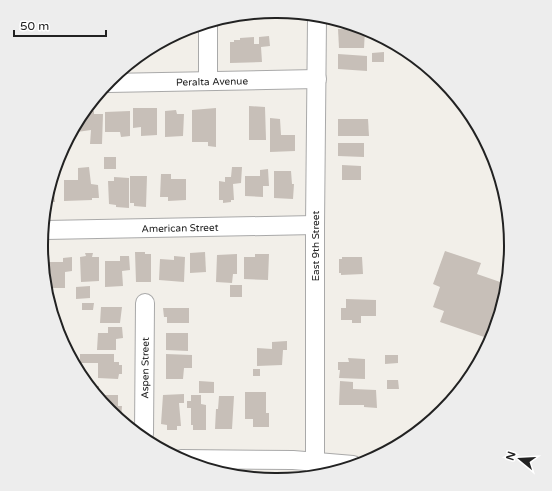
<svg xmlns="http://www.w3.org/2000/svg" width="552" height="491" font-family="'Varela Round',sans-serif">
<rect width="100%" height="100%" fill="#f2efe9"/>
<g fill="#c7bfb8">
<path d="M338,29L365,30L364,48H339Z"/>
<path d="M269,36L270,46L261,47L262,62L230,63V42H234V40H240V38L254,37V44H259V37Z"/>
<path d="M384,52V62H372V53Z"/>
<path d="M338,54L367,56V71L338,69Z"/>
<path d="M249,106L265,107L266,140H249Z"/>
<path d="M133,108H157V135L141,136V127L133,128Z"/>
<path d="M216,108V147L208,146V142H192V110Z"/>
<path d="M176,110L177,114H184L183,136L165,137V111Z"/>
<path d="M89,111H94V114H103L102,144H90L91,130L77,132V129Z"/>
<path d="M130,111V136L121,137L120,132H105V112Z"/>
<path d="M270,118L280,119L281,135H295V151L270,152Z"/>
<path d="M338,119H368L369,136H338Z"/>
<path d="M338,143H364V157L338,156Z"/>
<rect x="104" y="157" width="12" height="12"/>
<path d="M342,165L361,166V180H342Z"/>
<path d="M89,167L91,184L98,185L99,198H92V200L64,201V180H78V168Z"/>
<path d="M232,167H242L241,183L233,184L234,200H231V202L223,203V200H219V181L225,182V177H231Z"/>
<path d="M268,169L269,186H263V197L245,196V176H260V170Z"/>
<path d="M274,171H291L292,184H294L293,199L274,198Z"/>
<path d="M161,174H171V179H186V200L168,201V197H160Z"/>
<path d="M130,176H147L146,207L134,206V203H130Z"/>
<path d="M114,177L129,178V208L116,207V205L109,204L108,181H114Z"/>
<path d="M53,186L55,202H50Z"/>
<path d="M445,251L481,263L477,274L503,283L493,335L490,339L440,322L444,311L433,307L440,287L433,284Z"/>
<path d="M135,252H145V254H151V282H136Z"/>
<path d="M205,252L206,272L190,273V253Z"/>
<path d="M85,253H93L92,257H99V281L81,282L80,257L86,256Z"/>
<path d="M237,254V274H233L232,283L216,282L217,255Z"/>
<path d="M255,254H269L268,280L244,279V257H255Z"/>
<path d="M120,256H129L130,270L122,271L123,286L105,287V261H120Z"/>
<path d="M174,256L185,257L184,282L159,280L160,259L174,260Z"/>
<path d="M72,257V271L65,272V288H50L48,279V262H63V258Z"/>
<path d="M342,257H362L363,274L341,275V273H339V259H342Z"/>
<rect x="230" y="285" width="12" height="12"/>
<path d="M90,286V298L76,299V287Z"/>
<path d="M346,299L376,300V316H361V323H352V320H341V308H346Z"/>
<path d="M82,303H94L93,310H82Z"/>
<path d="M101,307H122L120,323H100Z"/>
<path d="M163,308H189V323H167V317H164Z"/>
<path d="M108,327H122L123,338L116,339V350H97L98,333H108Z"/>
<path d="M166,333H188V351L166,350Z"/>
<path d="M287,341V350H283L282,365L257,366V348L272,349V342Z"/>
<path d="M80,354H114V362H119V365H122V374H119L118,379L98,378V363H80Z"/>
<path d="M166,354L192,355V368H184L183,379H166Z"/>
<path d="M385,355H398V363L385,364Z"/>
<path d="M348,358L365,359V379L339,378L340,370H338V362H349Z"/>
<rect x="253" y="369" width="7" height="7"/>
<path d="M387,380H398L399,389H387Z"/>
<path d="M199,381L214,382V393H199Z"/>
<path d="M340,381L353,382V389L376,390L377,408L364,407V405H339Z"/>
<path d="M93,386H99V395Z"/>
<path d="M245,392H266V413H269V427H253V419H245Z"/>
<path d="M184,394V403H179L181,426H177V430H167V425L161,424L163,395Z"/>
<path d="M104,395H118V406H122L121,418L110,411L104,402Z"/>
<path d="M191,395H201V404L206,405V430H193V425H191V408H187V401H191Z"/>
<path d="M219,396H234L232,429H215L216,409H218Z"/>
</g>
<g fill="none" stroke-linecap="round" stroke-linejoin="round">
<defs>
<g id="minor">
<path d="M208,81V24"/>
<path id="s1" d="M108,83L317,79"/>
<path id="s2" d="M45,230L315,225"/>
<path id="s3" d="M144,434L145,303"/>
<path d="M181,459L293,460L353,465"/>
<path id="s4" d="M315,472V225L317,19"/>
</g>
</defs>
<use href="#minor" stroke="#a9a9a9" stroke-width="20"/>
<use href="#minor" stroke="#fff" stroke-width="18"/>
</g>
<g text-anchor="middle" stroke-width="3" stroke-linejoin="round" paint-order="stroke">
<g font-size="10" fill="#222" stroke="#fff">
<text dy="4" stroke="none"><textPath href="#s1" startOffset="104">Peralta Avenue</textPath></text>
<text dy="4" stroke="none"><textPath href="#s2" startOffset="135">American Street</textPath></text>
<text dy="4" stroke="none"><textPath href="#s4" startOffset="226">East 9th Street</textPath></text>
<text dy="4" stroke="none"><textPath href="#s3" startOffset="66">Aspen Street</textPath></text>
</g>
</g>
<path d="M0 0H552V491H0ZM275 18H277A227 227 0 0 1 504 245V246A227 227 0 0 1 277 473H275A227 227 0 0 1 48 246V245A227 227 0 0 1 275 18Z" fill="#ededed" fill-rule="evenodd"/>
<path fill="none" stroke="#222" stroke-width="2" d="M275 18H277A227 227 0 0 1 504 245V246A227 227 0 0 1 277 473H275A227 227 0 0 1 48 246V245A227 227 0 0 1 275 18Z"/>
<g transform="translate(520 459) rotate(288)" stroke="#ffffff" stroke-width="3" paint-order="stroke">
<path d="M0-3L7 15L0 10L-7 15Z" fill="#222222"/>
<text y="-6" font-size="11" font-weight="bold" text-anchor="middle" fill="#222222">N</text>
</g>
<path d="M14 30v6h92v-6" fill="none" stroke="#222222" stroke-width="2"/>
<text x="20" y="30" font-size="12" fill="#222222" stroke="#ffffff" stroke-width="3" paint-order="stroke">50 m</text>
</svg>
